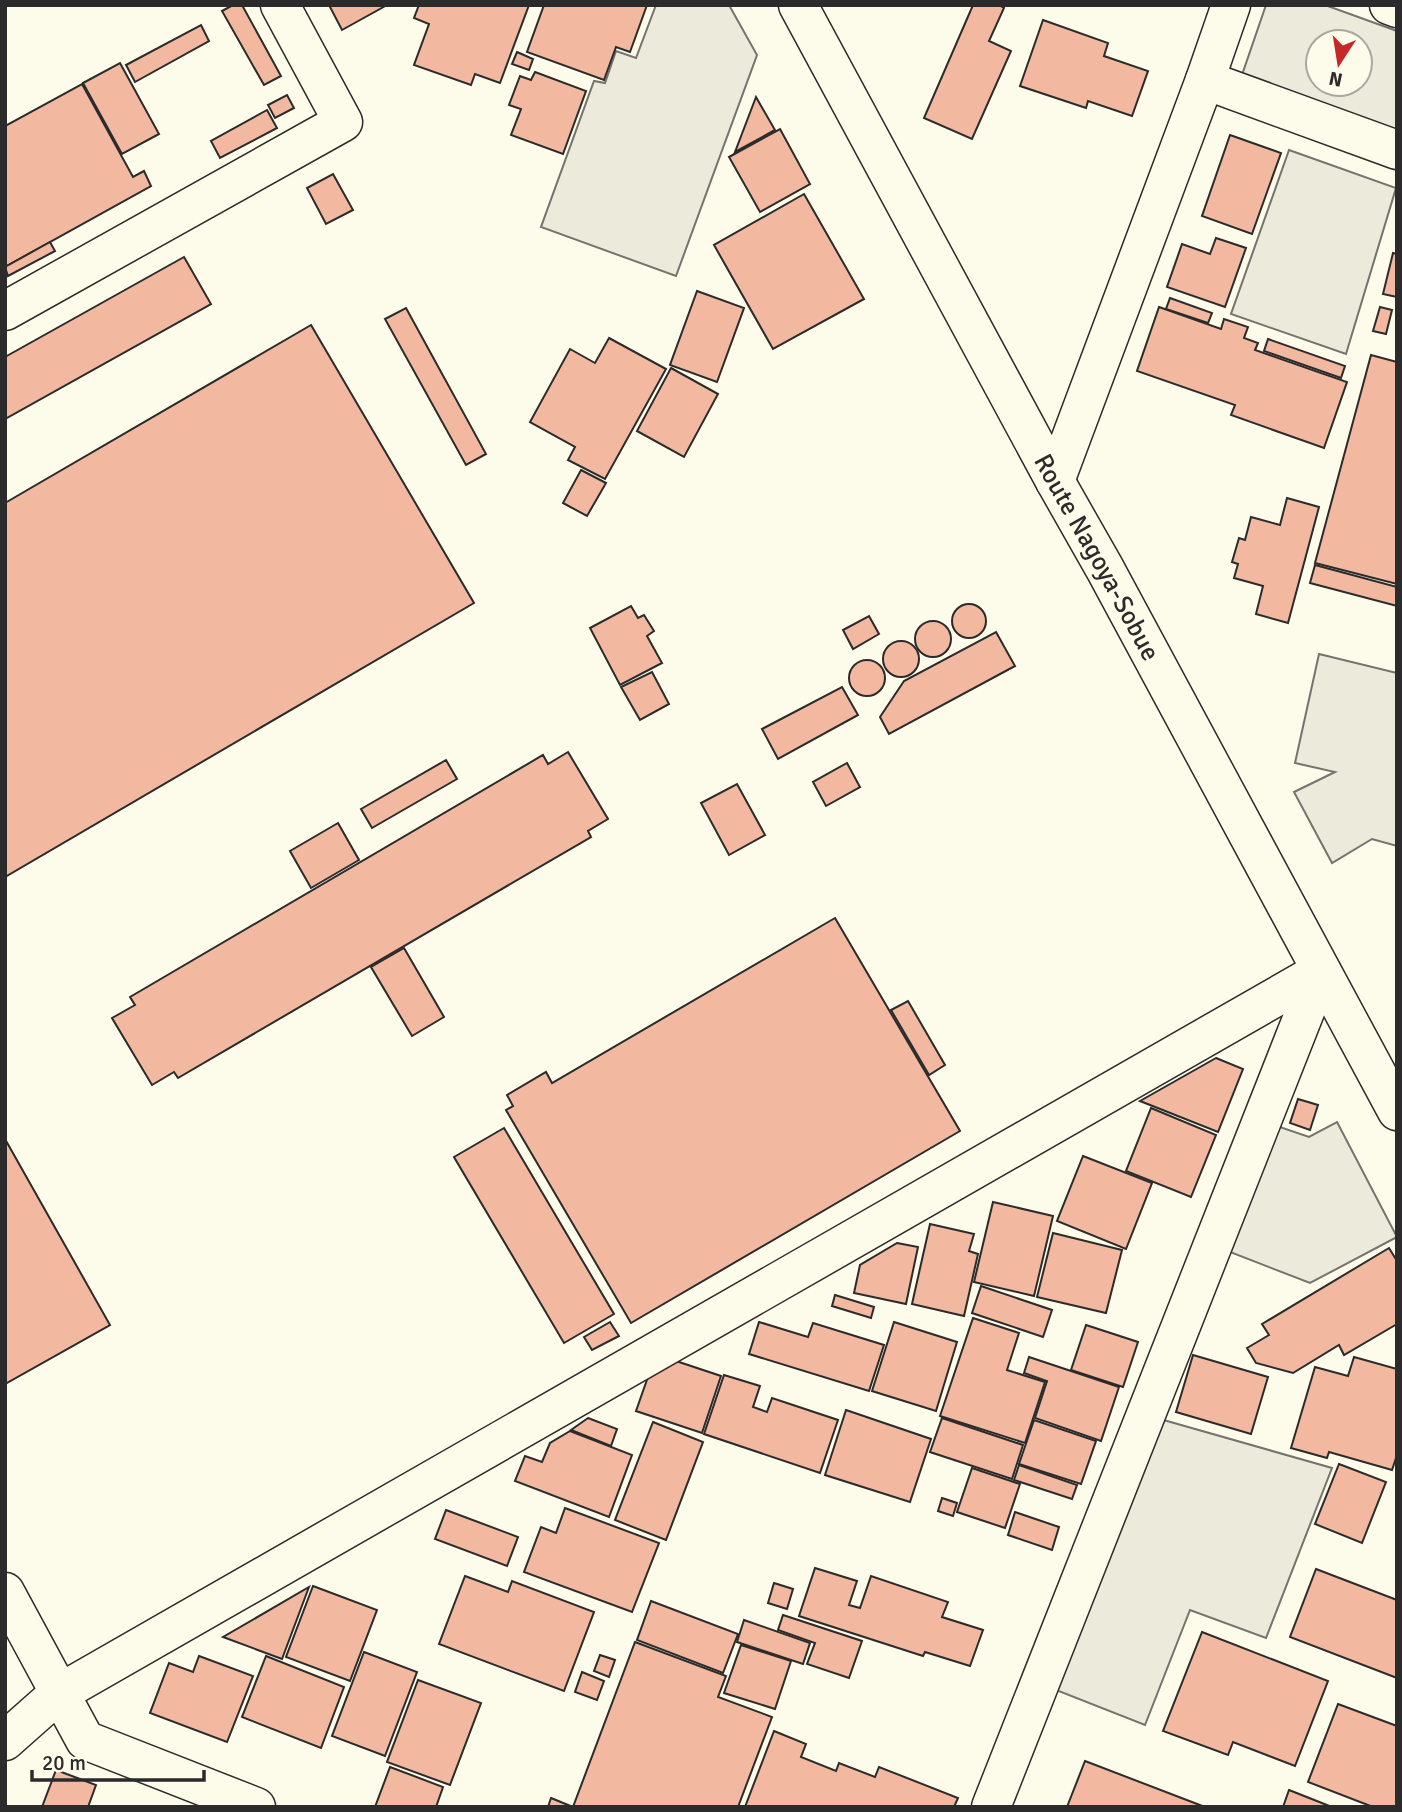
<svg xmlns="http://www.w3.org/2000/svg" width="1402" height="1812" font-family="Signika,sans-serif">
<rect width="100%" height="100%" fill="#fdfbea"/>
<g fill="#eceadb" stroke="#74746e" stroke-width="2" fill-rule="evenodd">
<path d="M656,5H729L757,55L676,276L541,227L594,81L605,83L616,51L636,58Z"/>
<path d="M1266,5H1325L1397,31V130L1242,75ZM1318,42H1360V84H1318Z"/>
<path d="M1289,150L1396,188L1346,354L1231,314Z"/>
<path d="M1319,654L1397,673V846L1372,839L1332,863L1294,792L1335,772L1295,763Z"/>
<path d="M1337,1122L1397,1237L1310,1283L1230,1252L1277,1126L1309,1137Z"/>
<path d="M1160,1419L1332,1468L1266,1638L1190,1610L1145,1725L1056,1690Z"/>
</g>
<g fill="#f2b8a0" stroke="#2b2b2b" stroke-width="2">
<path d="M233,5H242L281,76L264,85L222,11Z"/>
<path d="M329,5H387L342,30Z"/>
<path d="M419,5H529L500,83L475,74L471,85L414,65L429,24L414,18Z"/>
<path d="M544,5H647L630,52L616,47L604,80L527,52Z"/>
<path d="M973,5H999L1004,8L989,41L1011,51L972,139L924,118Z"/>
<path d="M1043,20L1108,43L1104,56L1148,71L1132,116L1088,101L1086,108L1020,86Z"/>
<path d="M201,25L209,41L135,82L126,65Z"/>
<path d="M517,52L533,59L529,70L512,64Z"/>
<path d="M120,63L159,134L122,154L83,83Z"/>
<path d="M535,72L586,91L563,154L511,135L521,109L509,105L520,76L531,80Z"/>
<path d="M82,84L133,177L144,171L151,186L5,267V126Z"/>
<path d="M287,95L294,108L275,118L268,105Z"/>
<path d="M756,97L775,130L735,152Z"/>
<path d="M267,110L277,128L220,158L211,141Z"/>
<path d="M780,129L810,184L760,212L729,157Z"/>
<path d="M1230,135L1281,153L1252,234L1202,216Z"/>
<path d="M333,174L353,210L326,224L307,188Z"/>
<path d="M804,194L864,299L773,349L714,245Z"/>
<path d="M1216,238L1246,248L1225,307L1167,287L1182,244L1210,254Z"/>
<path d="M50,242L55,251L8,276L5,267Z"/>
<path d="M1393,253L1397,254V297L1383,294Z"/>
<path d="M184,257L211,304L5,419V357Z"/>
<path d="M697,291L744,308L717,382L670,365Z"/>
<path d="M1170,298L1212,313L1208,323L1166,309Z"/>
<path d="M1159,307L1221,329L1224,319L1248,327L1244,338L1258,343L1255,350L1347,382L1324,448L1231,415L1235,405L1137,371Z"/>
<path d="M1380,307L1392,310L1386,334L1373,331Z"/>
<path d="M406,308L486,454L466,465L385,319Z"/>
<path d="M311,325L474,603L5,877V503Z"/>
<path d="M609,338L666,369L605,479L568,460L575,447L530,422L570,349L595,363Z"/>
<path d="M1268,339L1345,366L1341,378L1264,351Z"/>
<path d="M1371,355L1397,362V584L1315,563Z"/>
<path d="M671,368L718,394L684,457L637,431Z"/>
<path d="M581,470L606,483L587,516L563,503Z"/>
<path d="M1287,498L1319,507L1288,623L1256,614L1263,586L1234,578L1238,564L1232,562L1239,538L1245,540L1251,517L1280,525Z"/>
<path d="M1315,565L1397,587V606L1310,583Z"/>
<circle cx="969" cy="621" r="17"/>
<path d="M631,606L638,618L644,615L654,631L647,636L662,663L620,685L590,628Z"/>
<path d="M869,616L879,634L853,649L843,630Z"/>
<circle cx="933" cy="639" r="18"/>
<path d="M996,632L1015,666L889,734L880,717L904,681Z"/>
<circle cx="901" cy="659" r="18"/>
<circle cx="867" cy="678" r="18"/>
<path d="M652,672L669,704L640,720L621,687Z"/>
<path d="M842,687L858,715L778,759L762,729Z"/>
<path d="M568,752L608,819L588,831L591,837L178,1078L174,1072L152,1085L112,1018L135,1005L130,997L543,755L548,764Z"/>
<path d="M446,760L457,779L372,828L361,809Z"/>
<path d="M847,763L860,787L826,806L813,782Z"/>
<path d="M737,784L765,835L729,855L701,803Z"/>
<path d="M338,823L359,860L311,888L290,851Z"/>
<path d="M835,918L960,1131L631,1323L506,1110L513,1106L507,1095L546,1072L552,1083Z"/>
<path d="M404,948L444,1017L412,1036L371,967Z"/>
<path d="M908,1001L945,1065L929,1075L891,1010Z"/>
<path d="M1216,1058L1243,1069L1218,1132L1140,1101Z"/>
<path d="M1298,1099L1318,1105L1310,1130L1290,1123Z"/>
<path d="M1151,1108L1216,1135L1191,1197L1126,1171Z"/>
<path d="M504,1128L614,1314L564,1343L454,1157Z"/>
<path d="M5,1139L110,1325L5,1384Z"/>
<path d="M1083,1156L1152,1183L1126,1249L1057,1221Z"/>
<path d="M993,1202L1053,1216L1034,1296L974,1282Z"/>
<path d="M930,1224L974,1234L969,1251L978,1254L964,1316L912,1304Z"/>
<path d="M1053,1233L1122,1250L1106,1313L1037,1297Z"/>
<path d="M897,1243L918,1247L906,1304L854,1293L860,1265Z"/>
<path d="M1389,1248L1397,1261V1324L1344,1355L1339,1345L1293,1373L1256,1363L1247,1348L1269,1335L1262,1324Z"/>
<path d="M981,1286L1052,1310L1043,1337L972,1313Z"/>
<path d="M835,1295L874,1307L871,1318L832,1306Z"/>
<path d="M973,1318L1019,1333L1007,1370L1045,1382L1025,1443L940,1416Z"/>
<path d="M610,1322L619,1336L592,1350L584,1337Z"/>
<path d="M759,1322L808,1337L813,1323L884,1345L869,1391L749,1354Z"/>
<path d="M894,1322L957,1342L936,1411L872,1391Z"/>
<path d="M1086,1325L1138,1342L1123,1387L1071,1370Z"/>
<path d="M1193,1355L1268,1377L1251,1434L1176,1412Z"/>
<path d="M1029,1357L1119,1387L1101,1441L1035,1418L1047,1381L1024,1373Z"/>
<path d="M1354,1357L1397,1369V1455L1392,1470L1329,1452L1327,1458L1291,1448L1315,1367L1348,1376Z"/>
<path d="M673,1360L721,1376L702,1433L636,1411L649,1374Z"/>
<path d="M724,1375L760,1386L753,1407L767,1412L772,1398L838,1420L820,1473L704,1434Z"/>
<path d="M846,1410L931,1439L910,1502L825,1475Z"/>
<path d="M588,1418L617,1429L611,1446L571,1430Z"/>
<path d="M942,1418L1023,1445L1012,1479L930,1452Z"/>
<path d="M1034,1420L1096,1441L1081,1484L1019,1464Z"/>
<path d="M653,1422L703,1442L666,1540L615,1520Z"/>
<path d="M570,1431L632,1455L609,1517L515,1481L525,1456L542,1462L550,1443Z"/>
<path d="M1339,1464L1386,1482L1362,1543L1315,1524Z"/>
<path d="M1019,1465L1077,1485L1072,1499L1014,1480Z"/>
<path d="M972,1468L1020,1484L1005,1528L957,1512Z"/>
<path d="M942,1498L957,1503L953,1516L938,1511Z"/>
<path d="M565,1508L659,1543L632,1612L524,1572L541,1527L556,1533Z"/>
<path d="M446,1510L518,1537L507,1566L435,1539Z"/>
<path d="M1015,1512L1059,1527L1052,1550L1008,1535Z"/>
<path d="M815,1568L857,1581L849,1605L860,1608L871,1576L948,1602L942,1617L983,1630L970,1666L925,1652L923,1656L799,1616Z"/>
<path d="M1316,1569L1397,1600V1678L1290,1637Z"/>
<path d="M465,1576L508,1592L512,1581L594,1612L564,1691L439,1644Z"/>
<path d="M774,1583L793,1589L787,1609L768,1603Z"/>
<path d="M313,1586L377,1610L350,1681L286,1657Z"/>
<path d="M309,1587L282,1659L223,1637Z"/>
<path d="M651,1601L738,1634L723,1673L637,1640Z"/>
<path d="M783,1615L862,1641L849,1678L807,1664L815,1643L778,1630Z"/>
<path d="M744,1620L810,1643L803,1664L737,1642Z"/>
<path d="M1202,1632L1328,1681L1295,1766L1233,1742L1228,1755L1163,1731Z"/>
<path d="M635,1642L726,1676L718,1697L772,1717L738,1807H573Z"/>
<path d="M741,1645L791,1661L775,1709L724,1693Z"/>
<path d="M364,1652L417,1672L385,1756L332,1736Z"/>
<path d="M600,1655L615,1660L609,1677L594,1671Z"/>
<path d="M199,1656L253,1676L227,1742L150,1713L169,1663L193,1672Z"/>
<path d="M266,1656L344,1687L321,1748L242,1717Z"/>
<path d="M582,1672L604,1681L597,1700L575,1692Z"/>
<path d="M418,1680L481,1703L450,1785L387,1762Z"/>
<path d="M1338,1704L1397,1726V1807H1373L1308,1782Z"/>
<path d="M774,1731L806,1744L801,1757L836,1771L839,1763L875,1777L879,1767L958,1798L954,1807H745Z"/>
<path d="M1085,1761L1205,1807H1067Z"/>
<path d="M390,1767L443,1787L436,1807H375Z"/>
<path d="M56,1770L96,1785L88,1807H42Z"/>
<path d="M1289,1790L1332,1807H1283Z"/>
<path d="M551,1798L573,1807H548Z"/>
</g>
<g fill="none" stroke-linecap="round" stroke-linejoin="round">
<defs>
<g id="street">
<path d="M1389,5L1397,8"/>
<path d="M1205,80L1397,150"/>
<path d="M5,311L343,122L280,5"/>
<path d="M1055,481L1205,80L1231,5"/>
<path d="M5,1592L85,1740L256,1807"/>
<path d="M5,1741L58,1694L1321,971"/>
<path d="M991,1807L1321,971"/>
</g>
<g id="primary">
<path id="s1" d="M798,5L1055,481L1105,569L1397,1111"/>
</g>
</defs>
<use href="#street" stroke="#2b2b2b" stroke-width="41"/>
<use href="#primary" stroke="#2b2b2b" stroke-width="41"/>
<use href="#street" stroke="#fdfbea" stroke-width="38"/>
<use href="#primary" stroke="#fdfbea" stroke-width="38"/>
</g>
<g text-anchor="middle" stroke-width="5" stroke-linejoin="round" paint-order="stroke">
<g font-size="26" fill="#2b2b2b" stroke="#fdfbea">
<text dy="9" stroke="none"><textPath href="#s1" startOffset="628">Route Nagoya-Sobue</textPath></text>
</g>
</g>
<rect width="1402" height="1812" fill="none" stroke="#2b2b2b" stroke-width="14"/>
<g transform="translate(1339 63) rotate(192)"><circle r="33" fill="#fdfbea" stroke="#a9a89e" stroke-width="2"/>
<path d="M0-5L12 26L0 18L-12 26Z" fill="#c62828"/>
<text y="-10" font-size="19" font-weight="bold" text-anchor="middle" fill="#2b2b2b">N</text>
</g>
<path d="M32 1770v10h172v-10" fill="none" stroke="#2b2b2b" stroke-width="3.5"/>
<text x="42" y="1770" font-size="21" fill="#2b2b2b" stroke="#fdfbea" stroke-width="5" paint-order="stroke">20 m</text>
</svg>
